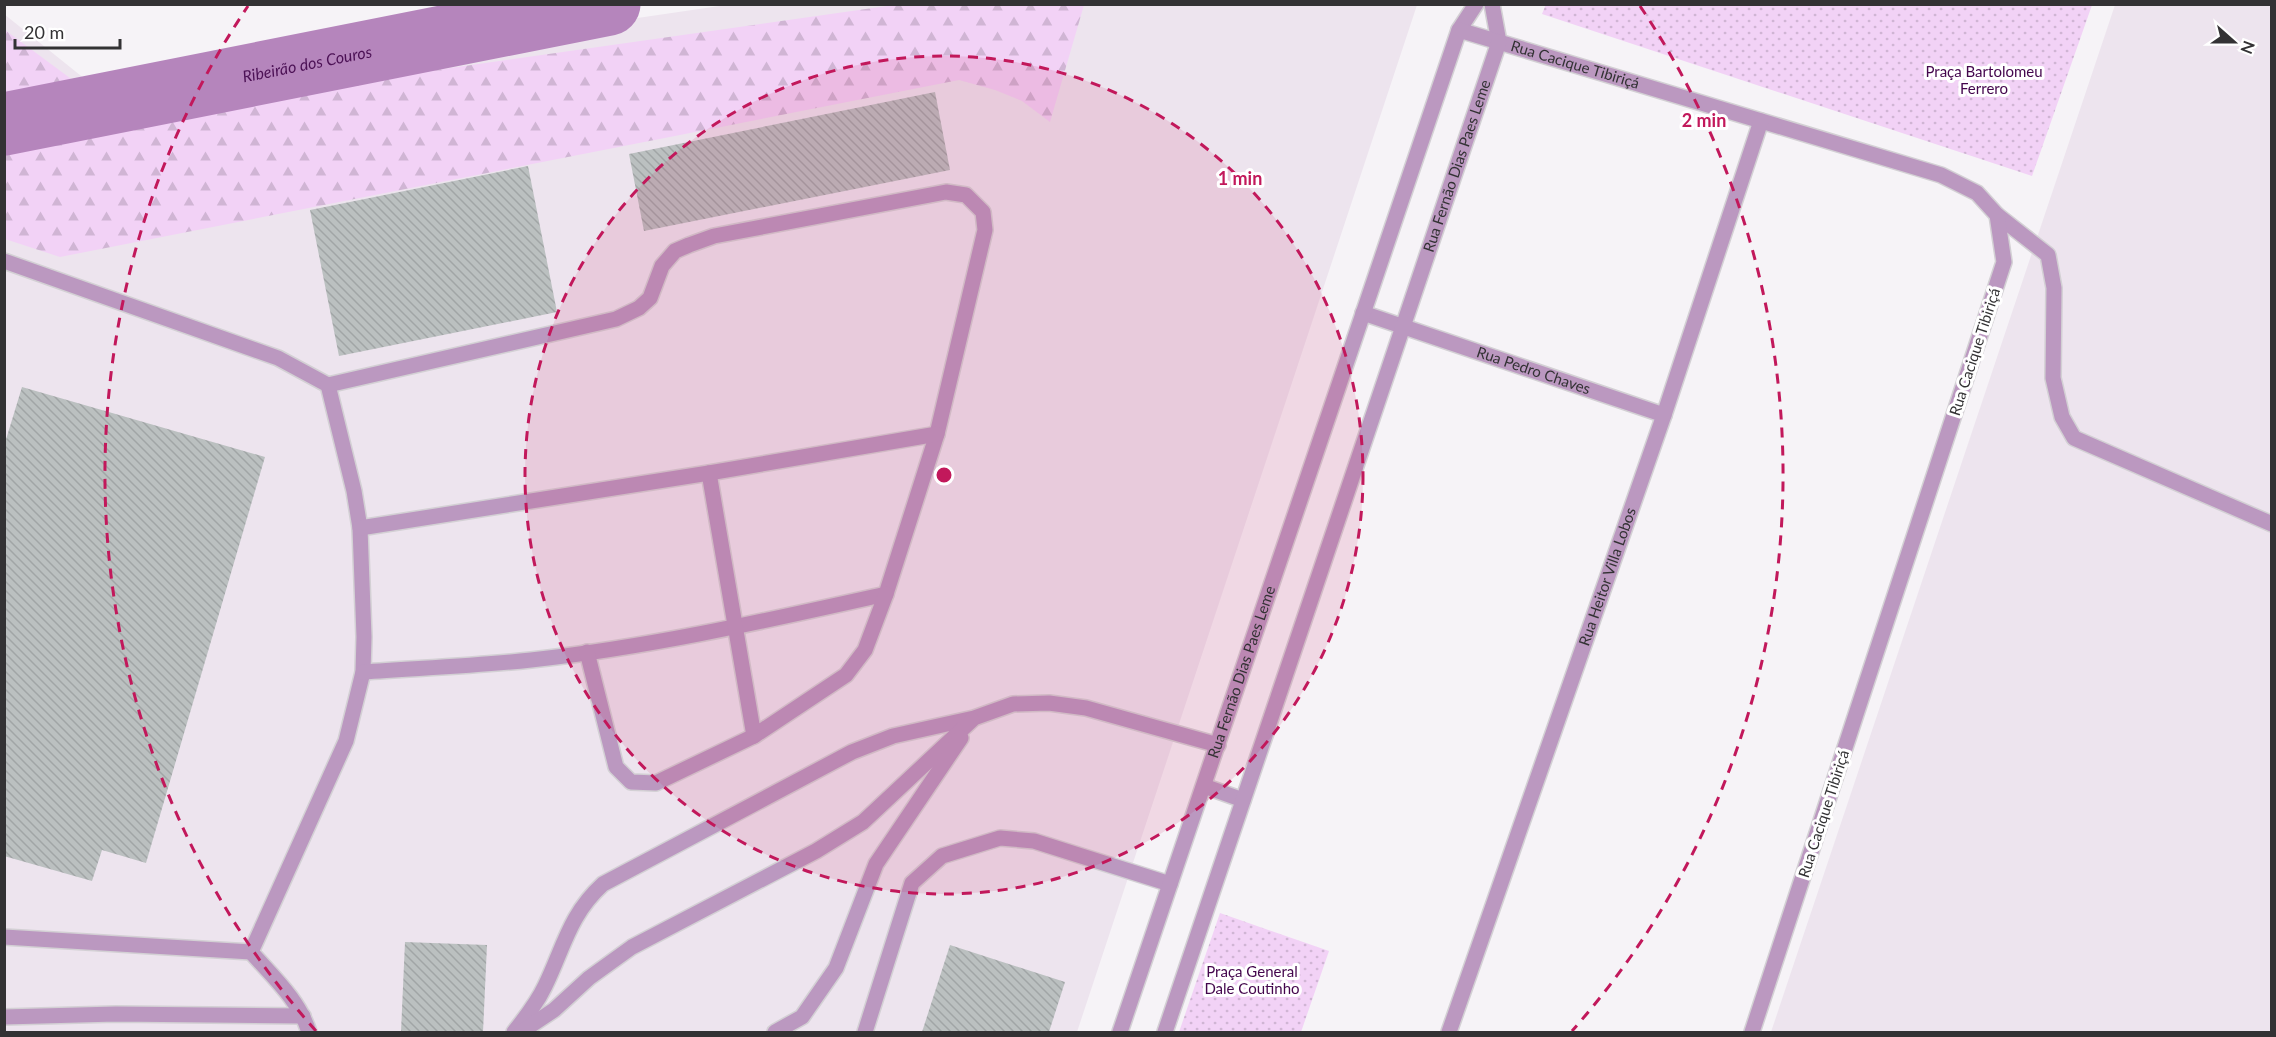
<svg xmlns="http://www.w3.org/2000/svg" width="2276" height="1037" font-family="Lato,sans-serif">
<defs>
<pattern id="forest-firs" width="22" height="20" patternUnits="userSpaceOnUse" patternTransform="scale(1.5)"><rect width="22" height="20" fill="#f2d2f6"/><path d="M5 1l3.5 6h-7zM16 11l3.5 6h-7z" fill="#d0b5d4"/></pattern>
<pattern id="park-dots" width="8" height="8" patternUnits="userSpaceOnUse" patternTransform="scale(1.5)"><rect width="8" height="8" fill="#f2d2f6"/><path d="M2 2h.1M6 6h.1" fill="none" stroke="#d0b5d4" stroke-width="1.8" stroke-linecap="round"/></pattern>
<pattern id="building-back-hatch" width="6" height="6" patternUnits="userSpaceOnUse" patternTransform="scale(1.5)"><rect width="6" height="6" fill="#bbc0c0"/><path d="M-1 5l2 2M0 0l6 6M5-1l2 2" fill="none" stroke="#a1a5a6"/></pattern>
</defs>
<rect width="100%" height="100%" fill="#f6f3f7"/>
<g fill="#ede4ee">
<path d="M733,4L1417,5L1077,1032H5L4,14L106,96Z"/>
<path d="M2115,5H2271V1032H1771Z"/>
</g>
<path fill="url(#forest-firs)" d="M901,4L1084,5L1050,122L1022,101L995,90L959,80L60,257L5,239V30L120,115Z"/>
<g fill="url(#park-dots)">
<path d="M1546,4H2092V5L2032,176L1542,14Z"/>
<path d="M1220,913L1329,951L1301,1032H1179Z"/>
</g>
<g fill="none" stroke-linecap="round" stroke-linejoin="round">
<path stroke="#b585bc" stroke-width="63" id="s1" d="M4,124L609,4"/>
</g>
<g fill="url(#building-back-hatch)">
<path d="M935,92L950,170L644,231L629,154Z"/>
<path d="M528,166L557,312L339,356L310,210Z"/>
<path d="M22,387L265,457L146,863L102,850L92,881L4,856V446Z"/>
<path d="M405,942L487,945L483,1032H401Z"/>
<path d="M950,945L1065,982L1049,1032H922Z"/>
</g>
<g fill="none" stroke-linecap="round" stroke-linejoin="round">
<defs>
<g id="service">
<path d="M1492,4L1499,42"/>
<path d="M1459,30L1476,4"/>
<path d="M1997,215L2048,255L2054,288L2053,378L2062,417L2074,438L2272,524"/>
<path d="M4,261L278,358L328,385L354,491L360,528L364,637L363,672L346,741L251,952C273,977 299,1000 309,1032"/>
<path d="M328,385L616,319L639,308L650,298L662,266L675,251L689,245L714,236L946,192L966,195L983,212L985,230L937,434L886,594C769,620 651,647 531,660C475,666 419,668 363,672"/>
<path d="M709,473L754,736L846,675L865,650L886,594"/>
<path d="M360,528L709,473L937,434"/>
<path d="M587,652L616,767L631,782L656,783L754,736"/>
<path d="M4,937L251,952"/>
<path d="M4,1017L116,1014L303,1016"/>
<path d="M514,1032C526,1017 537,1003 545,986C564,947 569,915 603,884L852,752L893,736L974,718L1013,704L1049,703L1086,708L1218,745"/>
<path d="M521,1032L554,1010L589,978L632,947L816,851L863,822L972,720"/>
<path d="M775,1032L802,1017L836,968L876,864L961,738"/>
<path d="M865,1032L912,883L942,856L1000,838L1034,841L1170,884"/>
</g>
<g id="minor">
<path id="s2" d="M1363,313L1664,415"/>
<path d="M1204,786L1243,800"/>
<path id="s3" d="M1120,1032L1459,30L1941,175L1977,193L1997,215L2004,262L1752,1032"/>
<path id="s4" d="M1165,1032L1499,42"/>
<path id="s5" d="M1449,1032L1664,415L1761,121"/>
</g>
</defs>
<use href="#service" stroke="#d3d0d4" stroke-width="18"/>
<use href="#minor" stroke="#d3d0d4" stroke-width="18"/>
<use href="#service" stroke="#bb98c0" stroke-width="15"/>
<use href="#minor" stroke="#bb98c0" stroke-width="15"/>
</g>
<circle cx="944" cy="475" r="419" fill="#c2185b" fill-opacity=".12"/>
<g fill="none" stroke="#c2185b" stroke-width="3" stroke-dasharray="10 8">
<circle cx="944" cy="475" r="419"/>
<path d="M316 1031A839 839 0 0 1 248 6M1640 6A839 839 0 0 1 1572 1031"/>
</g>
<g text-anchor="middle" stroke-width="6" stroke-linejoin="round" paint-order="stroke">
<g font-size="15" fill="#333234" stroke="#fff">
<text dy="5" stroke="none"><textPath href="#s3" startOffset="1179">Rua Cacique Tibiriçá</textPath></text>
<text dy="5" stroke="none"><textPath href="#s4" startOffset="914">Rua Fernão Dias Paes Leme</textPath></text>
<text transform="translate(1975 352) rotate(-72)" y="5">Rua Cacique Tibiriçá</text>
<text dy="5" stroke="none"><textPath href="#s2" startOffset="180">Rua Pedro Chaves</textPath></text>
<text dy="5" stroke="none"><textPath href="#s5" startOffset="482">Rua Heitor Villa Lobos</textPath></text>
<text dy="5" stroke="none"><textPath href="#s3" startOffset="380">Rua Fernão Dias Paes Leme</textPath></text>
<text transform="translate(1824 814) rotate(-72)" y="5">Rua Cacique Tibiriçá</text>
</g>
<g font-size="15" fill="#44064d" stroke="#fff">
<text x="1984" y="77">Praça Bartolomeu<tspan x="1984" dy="17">Ferrero</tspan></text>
<text x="1252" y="977">Praça General<tspan x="1252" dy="17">Dale Coutinho</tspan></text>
</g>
<g font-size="16" font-style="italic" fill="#4c1155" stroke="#fff">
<text dy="6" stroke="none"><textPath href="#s1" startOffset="309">Ribeirão dos Couros</textPath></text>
</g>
</g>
<circle cx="944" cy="475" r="9" fill="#c2185b" stroke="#fff" stroke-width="3"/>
<g font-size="18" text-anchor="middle" font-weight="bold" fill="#c2185b" stroke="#fff" stroke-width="6" stroke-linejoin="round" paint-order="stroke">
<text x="1704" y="127">2 min</text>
<text x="1240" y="185">1 min</text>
</g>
<rect width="2276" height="1037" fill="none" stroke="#333234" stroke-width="12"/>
<g transform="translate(2234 42) rotate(111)" stroke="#ffffff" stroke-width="4.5" paint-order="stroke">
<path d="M0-4.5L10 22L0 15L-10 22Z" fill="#333234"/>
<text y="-9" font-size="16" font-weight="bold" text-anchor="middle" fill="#333234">N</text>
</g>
<path d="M15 39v9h105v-9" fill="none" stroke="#333234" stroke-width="3"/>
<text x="24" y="39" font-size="18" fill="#333234" stroke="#ffffff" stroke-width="4.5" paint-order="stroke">20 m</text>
</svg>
